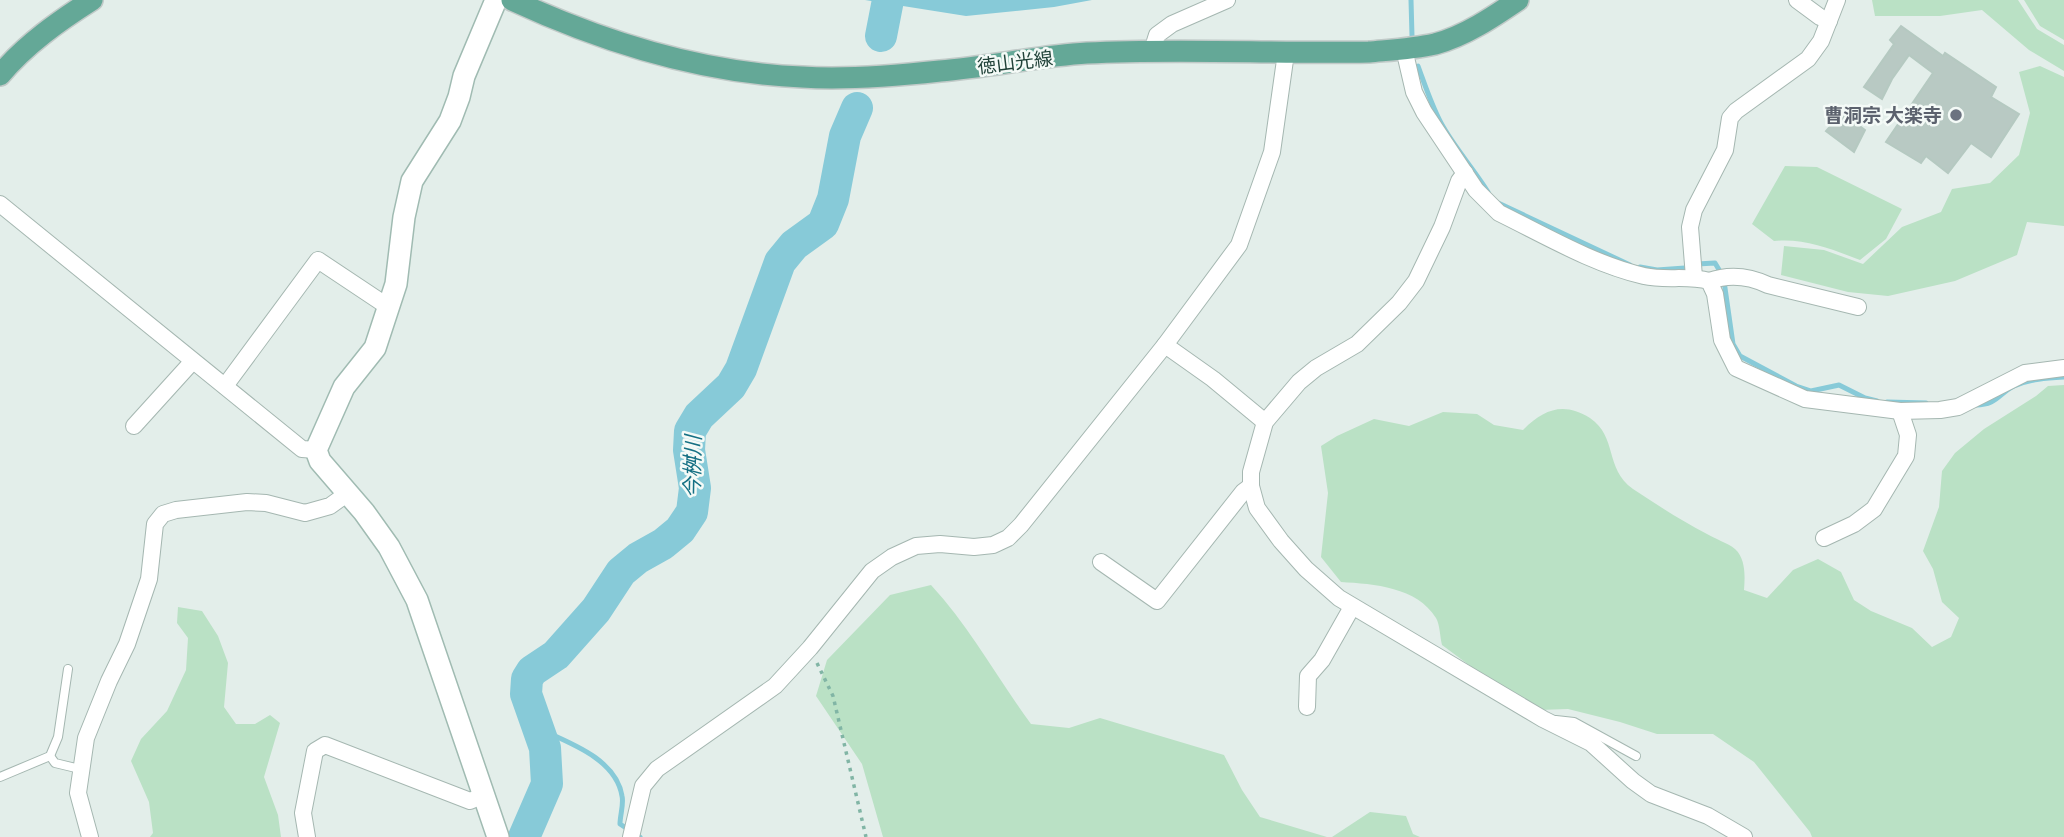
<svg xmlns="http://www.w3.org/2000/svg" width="2064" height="837" font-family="Barlow,'Noto Sans JP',sans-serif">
<rect width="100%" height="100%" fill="#e3eeea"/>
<g fill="#bae1c5">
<path d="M1872,0H2018L2037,29L2064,45V71L2029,50L1982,10L1940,16H1875Z"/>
<path d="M2024,0H2064V40L2040,26Z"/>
<path d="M2040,66L2064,77V226L2027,222L2017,255L1955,281L1888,296L1848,292L1781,275L1784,246L1824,250L1863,264L1902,227L1941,212L1952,189L1990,183L2019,155L2030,113L2019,72Z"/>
<path d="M1785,166L1817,167L1902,209L1886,239L1860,260C1831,249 1805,238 1774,241L1752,224Z"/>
<path d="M2064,385V837H1812L1810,832L1754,762L1713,734H1657L1620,722L1568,709L1539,710L1473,668L1442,645C1440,637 1440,625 1436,618C1417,587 1374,584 1341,582L1321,557L1328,493L1321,446L1337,436L1374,419L1409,426L1443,412L1477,414L1494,425L1523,430C1543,410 1563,401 1590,418C1618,437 1604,468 1633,489C1657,505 1682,521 1707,534C1715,539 1728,543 1735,549C1746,559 1745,577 1744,590L1767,598L1793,570L1818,559L1841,572L1854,600L1871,611L1912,628L1932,647L1951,637L1959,618L1942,602L1933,569L1923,551L1939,507L1942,471L1955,453L1984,429L2036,396L2048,386Z"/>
<path d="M931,585C970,627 997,678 1031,724L1069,728L1100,718L1224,755L1242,790L1260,817L1327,837H883L862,764L816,696L827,660L890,595Z"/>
<path d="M178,607L202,611L218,636L228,663L224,707L236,724H255L270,715L280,723L264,777L278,815L281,837H150L153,833L149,802L131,761L141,739L167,711L186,670L188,638L177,623Z"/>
<path d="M1370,812L1406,816L1413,834L1420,837H1332Z"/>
</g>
<path fill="#87cad8" d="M865,0H1092L1054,7L966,16Z"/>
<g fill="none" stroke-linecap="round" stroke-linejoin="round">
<g stroke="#87cad8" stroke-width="5">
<path d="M1411,0L1412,36"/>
<path d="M1418,66C1425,85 1431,104 1441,123C1454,147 1473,168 1488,192"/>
<path d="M1496,202L1630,265"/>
<path d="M1697,264L1715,263L1721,273"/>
<path d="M1640,267L1657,270L1685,268"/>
<path d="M1724,281L1733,344L1740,356L1796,386L1811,391L1839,385L1865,398L1877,401"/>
<path d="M1887,402L1926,403"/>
<path d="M1976,405C1997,405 1998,394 2014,386C2030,379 2047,378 2064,377"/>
<path d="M537,728C567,742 616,758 622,796C624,804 620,815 620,824L640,837"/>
</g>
<g stroke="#87cad8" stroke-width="32">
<path d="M881,36L888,0"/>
<path d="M524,837L547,784L545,748L526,694L527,679L532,671L556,655L596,610L621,572L638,558L663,544L680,530L692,512L695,488L689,450L690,431L699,416L731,386L741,369L780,262L794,245L823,224L833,199L845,136L857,108"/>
</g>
</g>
<g fill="#b8c9c3" stroke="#b5c9c1" stroke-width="2">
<path d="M1901,26L1943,56L1945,53L1996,87L1991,97L2019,114L1991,157L1971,143L1948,173L1926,156L1921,163L1886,142L1933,73L1909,55L1892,79L1882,99L1864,87L1894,44L1890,40Z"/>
<path d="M1842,113L1865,130L1854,152L1826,131Z"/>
</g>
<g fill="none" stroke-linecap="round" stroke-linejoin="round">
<defs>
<g id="lane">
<path d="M1556,720L1574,722L1636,756"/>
<path d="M50,756L55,763L80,769"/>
<path d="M0,777L50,756L58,737L68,669"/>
</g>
<g id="street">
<path d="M1797,0L1820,17L1829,21"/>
<path d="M1404,49L1414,92L1424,112L1476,190L1499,213C1546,236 1593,264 1644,276C1666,281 1687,275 1709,281L1715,294L1722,340L1736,368L1805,399L1900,411L1940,410L1958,407L2025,373L2064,368"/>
<path d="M1152,51L1157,35L1172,24L1227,0"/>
<path d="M1465,173L1459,181L1442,227L1416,281L1399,303L1357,344L1316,368L1299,382L1265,422L1251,472V486L1257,508L1281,541L1306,569L1339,598L1543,719L1591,743L1633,781L1651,794L1708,816L1744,837"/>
<path d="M0,204L302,449L316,450"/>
<path d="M1694,277L1690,227L1694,210L1725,150L1730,118L1736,111L1808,59L1821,41L1837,0"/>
<path d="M1709,281C1729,274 1749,276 1768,285L1858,307"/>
<path d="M1165,345L1213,379L1265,422"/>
<path d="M225,386L318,260L390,308"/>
<path d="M134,426L192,362"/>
<path d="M1824,538L1854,524L1874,509L1906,456L1908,435L1900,411"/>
<path d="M1101,562L1157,601L1243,492L1251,486"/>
<path d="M1307,707L1308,676L1322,660L1352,607"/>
<path d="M90,837L78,793L86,738L109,681L127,644L149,579L155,524L163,514L176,510L247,502L266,503L305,513L330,506L348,493"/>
<path d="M307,837L303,813L315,751L325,745L470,801L484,795"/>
<path d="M631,837L643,786L657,769L775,686L810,648L872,571L892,557L916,546L940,544L974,547L993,545L1008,538L1021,525L1165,345L1239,245L1272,152L1286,53"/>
</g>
<path id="secondary" d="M496,0L464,76L459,97L450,121L412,181L404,217L396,284L375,348L344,387L316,450L320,461L364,512L389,547L417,600L498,837"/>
<g id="primary">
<path d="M512,0C603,42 700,73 802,77C847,80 894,76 940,71C989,67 1038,56 1087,53C1181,48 1275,54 1369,52C1391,50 1413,49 1435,44C1465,36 1493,17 1518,0"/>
<path d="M0,75C26,44 59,21 92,0"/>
</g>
</defs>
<use href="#lane" stroke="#a5b7b1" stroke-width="10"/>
<use href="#street" stroke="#a5b7b1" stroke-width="18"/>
<use href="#secondary" stroke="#a0bbb2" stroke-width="24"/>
<use href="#primary" stroke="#c1cac8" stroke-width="24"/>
<path stroke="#81b5a5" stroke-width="3.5" stroke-dasharray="3.5 5" stroke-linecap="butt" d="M817,663L833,696L866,837"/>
<use href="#lane" stroke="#fff" stroke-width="8"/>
<use href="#street" stroke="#fff" stroke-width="16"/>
<use href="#secondary" stroke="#fff" stroke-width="21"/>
<use href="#primary" stroke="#64a897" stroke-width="21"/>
</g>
<circle fill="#6b7280" stroke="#f4faf7" stroke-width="2.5" cx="1956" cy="115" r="7"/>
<g text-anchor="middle" stroke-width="5" stroke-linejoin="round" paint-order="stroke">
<g font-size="19" fill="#214239" stroke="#f4faf7">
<text transform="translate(1015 62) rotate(-7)" y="7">徳山光線</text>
</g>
<g font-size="19" font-weight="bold" fill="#5b616d" stroke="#f4faf7" text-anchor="end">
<text x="1942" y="122">曹洞宗 大楽寺</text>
</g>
<g font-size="21" font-style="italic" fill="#157084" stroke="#f4faf7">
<text transform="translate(693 467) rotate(-89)" y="7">今桝川</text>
</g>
</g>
</svg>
